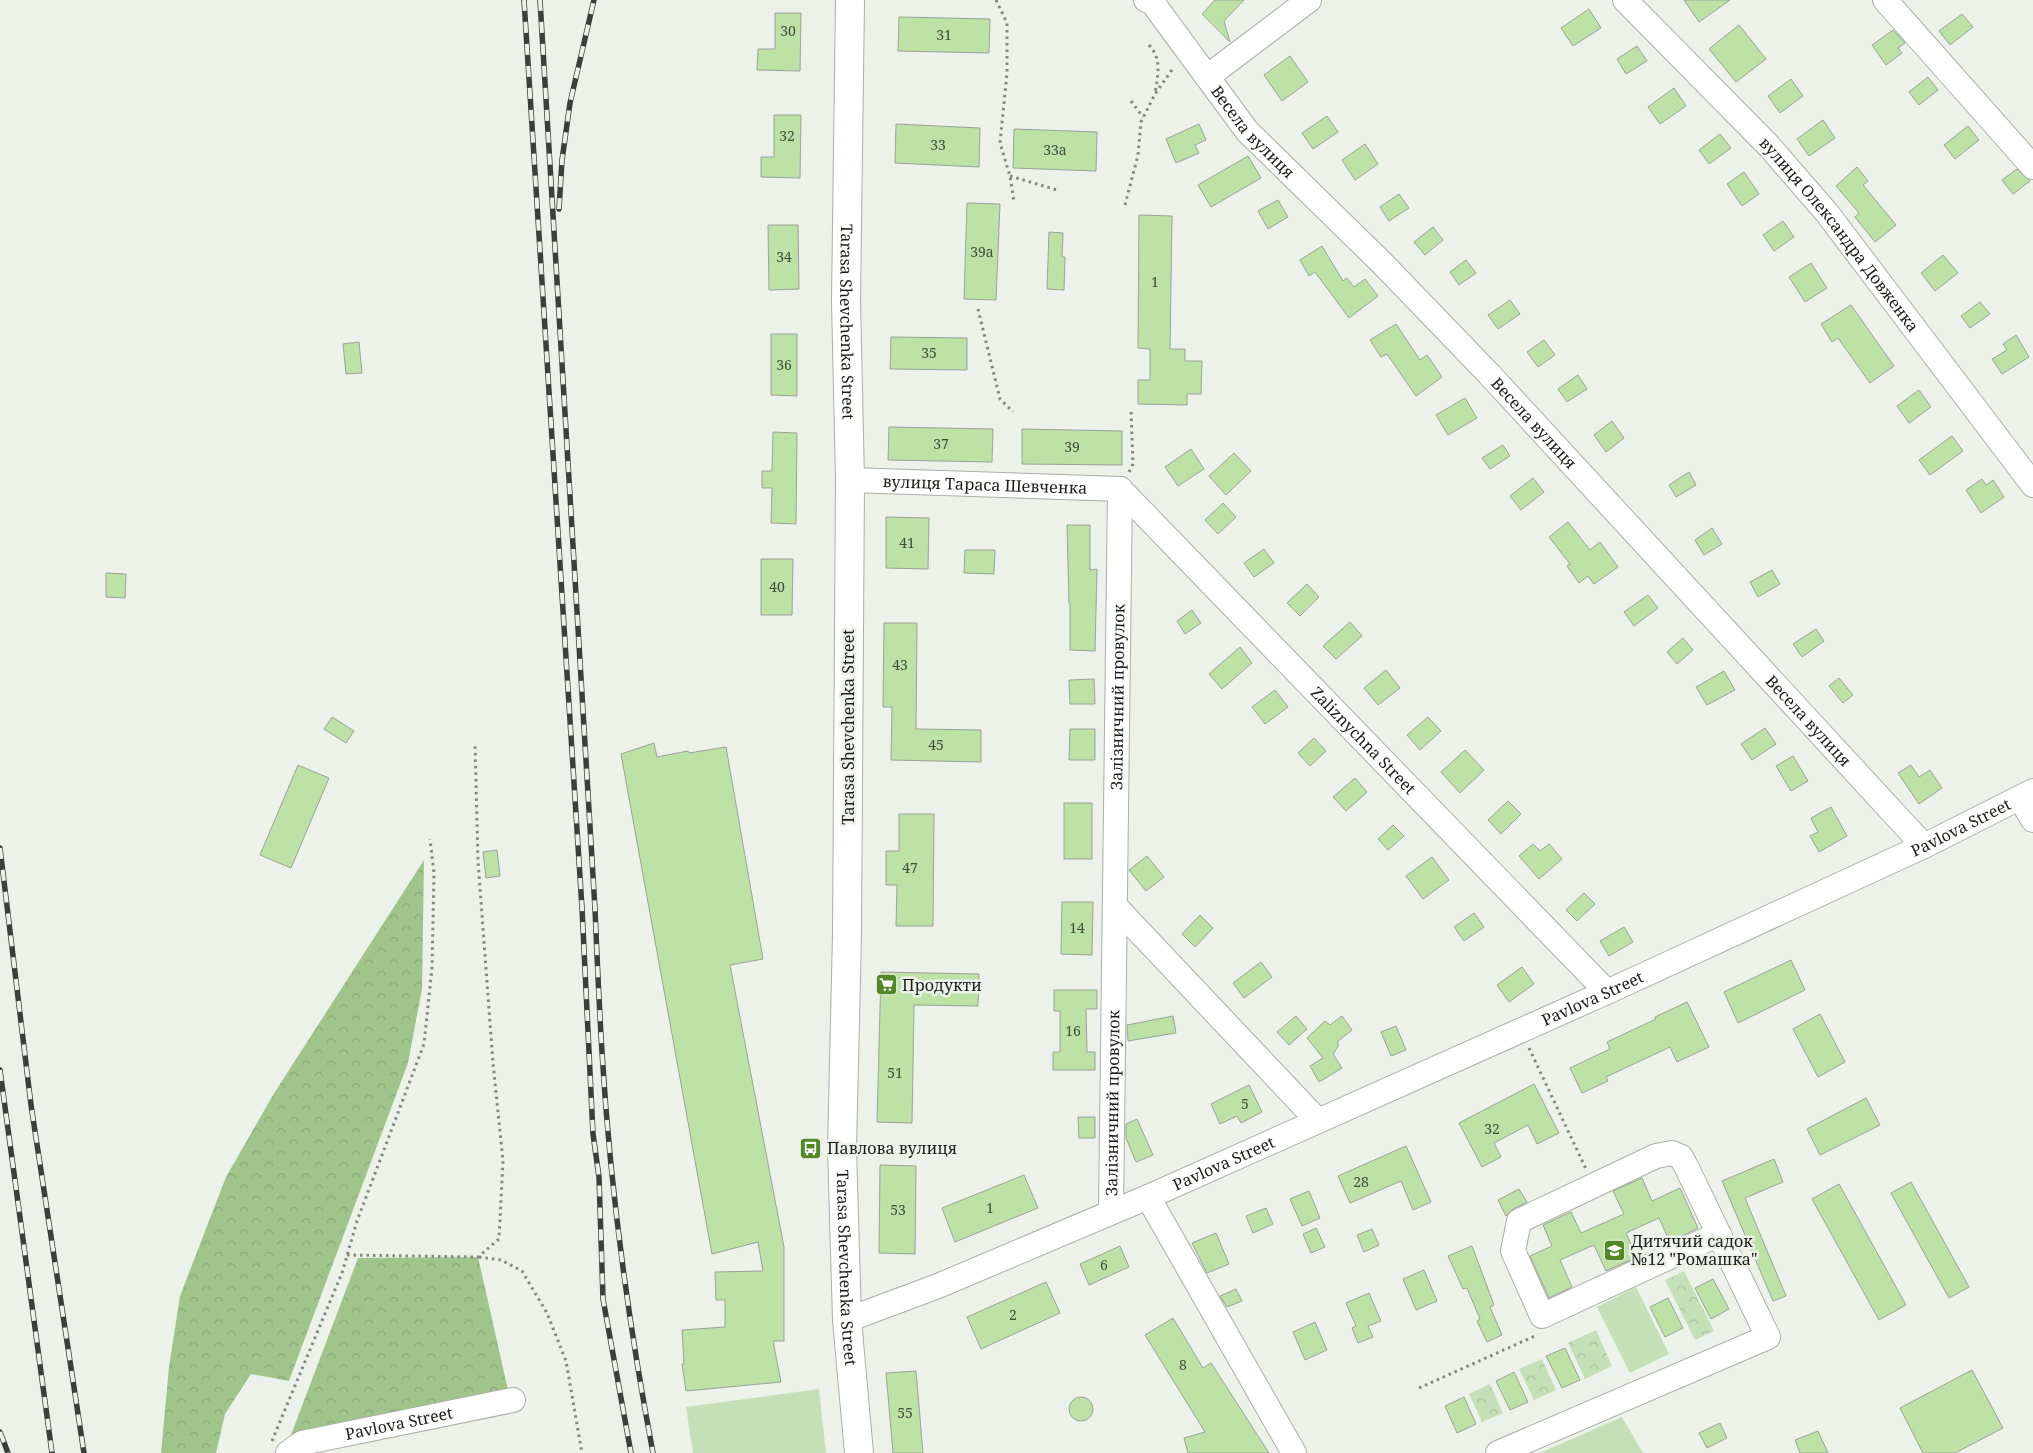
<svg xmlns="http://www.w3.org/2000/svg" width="2033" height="1453" font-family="'Noto Serif',serif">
<defs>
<pattern id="forest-crowns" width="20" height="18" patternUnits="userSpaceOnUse" patternTransform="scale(1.25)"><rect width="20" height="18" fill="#a0c58b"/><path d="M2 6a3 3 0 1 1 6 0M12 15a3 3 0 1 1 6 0" fill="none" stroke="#89a977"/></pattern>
<pattern id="park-crowns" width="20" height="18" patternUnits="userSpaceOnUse" patternTransform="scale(1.25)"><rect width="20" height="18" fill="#c5e0b7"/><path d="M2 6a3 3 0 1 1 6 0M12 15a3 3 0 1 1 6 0" fill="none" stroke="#a9c09d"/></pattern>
</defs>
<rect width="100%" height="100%" fill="#ecf2e9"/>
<g fill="#c5e0b7">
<path d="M1636,1287L1669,1354L1630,1373L1597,1307Z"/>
<path d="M819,1389L826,1453H693L686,1407Z"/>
<path d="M1622,1417L1643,1453H1540Z"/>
</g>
<g fill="url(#forest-crowns)">
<path d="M424,860L422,989L408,1063L289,1381L251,1374L225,1414L216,1453H161L169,1367L180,1296L226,1177L273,1095Z"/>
<path d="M478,1257L508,1390L291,1435L358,1258Z"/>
</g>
<g fill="url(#park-crowns)">
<path d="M1684,1271L1714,1331L1695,1340L1665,1280Z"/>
<path d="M1596,1330L1612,1366L1585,1379L1568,1343Z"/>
<path d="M1542,1359L1556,1390L1534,1400L1519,1369Z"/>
<path d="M1490,1384L1503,1413L1482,1422L1469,1394Z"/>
</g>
<g fill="#bce2a6" stroke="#9ca199">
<path d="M1215,0H1244L1224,21L1230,42L1202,14Z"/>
<path d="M1684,0H1730L1699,22Z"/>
<path d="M1589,9L1601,28L1573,46L1561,28Z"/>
<path d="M775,13H801L800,71L757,70L758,49H775Z"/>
<path d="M1962,14L1973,27L1950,45L1939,31Z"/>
<path d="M899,17L990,19L989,53L898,51Z"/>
<path d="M1739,25L1766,59L1736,82L1709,49Z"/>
<path d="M1893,30L1905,43L1898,48L1902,53L1886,65L1872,45Z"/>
<path d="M1637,46L1647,61L1626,74L1617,59Z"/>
<path d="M1290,56L1308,82L1282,101L1264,75Z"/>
<path d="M1928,77L1938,90L1919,105L1909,92Z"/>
<path d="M1791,79L1803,96L1780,113L1768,96Z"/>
<path d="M1674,88L1686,106L1660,124L1648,107Z"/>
<path d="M774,115H801L800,178L761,177V157H774Z"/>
<path d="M1327,116L1338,132L1313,149L1302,133Z"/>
<path d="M1823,120L1835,138L1809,156L1797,139Z"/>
<path d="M896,124L980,128L979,167L895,163Z"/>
<path d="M1199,124L1206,140L1195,145L1199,153L1176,163L1166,139Z"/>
<path d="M1968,126L1979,140L1955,159L1944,145Z"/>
<path d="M1014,129L1097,132L1096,171L1013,168Z"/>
<path d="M1720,134L1731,148L1709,164L1699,150Z"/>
<path d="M1365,144L1378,164L1355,180L1342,160Z"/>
<path d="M1248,156L1261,178L1211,207L1198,185Z"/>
<path d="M1857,167L1868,181L1863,185L1896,225L1875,242L1855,217L1859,213L1836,186Z"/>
<path d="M2017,169L2030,181L2013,194L2002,180Z"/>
<path d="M1744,172L1759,194L1742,206L1727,184Z"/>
<path d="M1399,194L1409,208L1389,221L1380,207Z"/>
<path d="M1278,200L1288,217L1268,229L1258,211Z"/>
<path d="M967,203L1000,204L996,300L964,299Z"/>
<path d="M1139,215L1172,216L1170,349H1185V361H1202L1201,394H1187V405L1138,404V380H1150V349L1138,348Z"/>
<path d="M1783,221L1794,237L1774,251L1763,235Z"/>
<path d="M768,225H798L799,289L769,290Z"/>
<path d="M1433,227L1443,240L1425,255L1414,242Z"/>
<path d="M1049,232L1063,233L1062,257H1065L1064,290L1047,289Z"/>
<path d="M1322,246L1343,281L1347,278L1354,287L1365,279L1378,296L1349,318L1315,272L1309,276L1300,260Z"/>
<path d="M1943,255L1958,273L1935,291L1921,273Z"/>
<path d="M1466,260L1476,273L1459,285L1450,272Z"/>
<path d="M1811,263L1827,288L1805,302L1789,277Z"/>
<path d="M1510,300L1520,314L1498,329L1488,315Z"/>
<path d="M1980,302L1990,314L1970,328L1961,316Z"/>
<path d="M1851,305L1894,366L1870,383L1838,338L1832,342L1821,324Z"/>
<path d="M1396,324L1420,360L1427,355L1442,377L1416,396L1387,354L1381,357L1370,340Z"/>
<path d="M771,334H797V396L771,395Z"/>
<path d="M2016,335L2029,357L2002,374L1992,359L2007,350L2003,344Z"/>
<path d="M891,337L967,338V370L890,369Z"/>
<path d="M1544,340L1555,355L1538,367L1527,352Z"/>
<path d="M359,342L362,373L346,374L343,344Z"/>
<path d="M1578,375L1587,389L1567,402L1558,389Z"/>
<path d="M1919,390L1931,407L1909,423L1897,406Z"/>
<path d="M1465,398L1477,418L1448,435L1436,415Z"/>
<path d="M1612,421L1624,438L1606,452L1594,435Z"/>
<path d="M889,427L993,429L992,462L888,460Z"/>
<path d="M1022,429L1122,431V465L1022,464Z"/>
<path d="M773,432L797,433L796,524L771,523L772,488H762V471H772Z"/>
<path d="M1952,436L1963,451L1930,475L1919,460Z"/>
<path d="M1503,445L1510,456L1490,469L1482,458Z"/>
<path d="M1191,449L1204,469L1178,486L1165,467Z"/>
<path d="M1234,453L1251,471L1226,495L1209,476Z"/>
<path d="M1689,472L1696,485L1676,497L1669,485Z"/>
<path d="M1533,478L1544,492L1521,510L1510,496Z"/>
<path d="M1982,479L1986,485L1993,480L2004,497L1981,513L1966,490Z"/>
<path d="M1223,503L1236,517L1218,534L1205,520Z"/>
<path d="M886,517L929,518L928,569L886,568Z"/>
<path d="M1568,522L1590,550L1600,542L1618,567L1594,584L1588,576L1579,583L1567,566L1570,564L1549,537Z"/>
<path d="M1067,525H1090V570L1097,569L1095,651L1070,650V603H1069Z"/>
<path d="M1712,528L1722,544L1704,555L1695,540Z"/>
<path d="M1264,549L1274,563L1254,577L1244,563Z"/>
<path d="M965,550H995L994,574L964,573Z"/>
<path d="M761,559H793L792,615H761Z"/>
<path d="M1772,570L1780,584L1758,597L1750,582Z"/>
<path d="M106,573L126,574L125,598L106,597Z"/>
<path d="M1307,584L1319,597L1300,616L1287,603Z"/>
<path d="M1648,595L1658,608L1634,626L1624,612Z"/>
<path d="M1192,610L1201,623L1185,634L1177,621Z"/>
<path d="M1350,622L1362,636L1336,659L1323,646Z"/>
<path d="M884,623H917L916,729L981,730V762L891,760L892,707H883Z"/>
<path d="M1816,629L1824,641L1802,657L1793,644Z"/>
<path d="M1683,638L1693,650L1677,664L1667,652Z"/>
<path d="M1240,647L1252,663L1222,689L1209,674Z"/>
<path d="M1386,670L1400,688L1378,705L1364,688Z"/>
<path d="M1724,671L1735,690L1707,705L1696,687Z"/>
<path d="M1839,678L1853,695L1843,703L1829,686Z"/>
<path d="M1094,679L1095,704H1070L1069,680Z"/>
<path d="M1275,690L1288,707L1265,724L1252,707Z"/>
<path d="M332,717L354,731L346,743L324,729Z"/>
<path d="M1428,717L1441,731L1420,750L1407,735Z"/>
<path d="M1765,728L1776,744L1752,760L1741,744Z"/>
<path d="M1070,729H1095V760H1069Z"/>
<path d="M1314,738L1326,751L1310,766L1298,753Z"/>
<path d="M654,743L657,757L688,751L689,753L726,747L763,959L730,965L784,1247V1341H773L781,1382L686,1391L682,1364H684L682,1330L725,1327V1300H716L715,1272L763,1271L758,1242L712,1254L621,754Z"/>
<path d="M1465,750L1484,770L1460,793L1441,772Z"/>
<path d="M1793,756L1808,781L1791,791L1776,766Z"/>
<path d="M298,765L329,778L291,868L260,855Z"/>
<path d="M1911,765L1919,777L1930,770L1942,788L1919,804L1898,773Z"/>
<path d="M1355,778L1367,792L1346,811L1333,797Z"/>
<path d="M1508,801L1521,814L1501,834L1488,820Z"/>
<rect x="1064" y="803" width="28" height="56"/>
<path d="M1831,807L1847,836L1819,852L1810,836L1818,832L1811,818Z"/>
<path d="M899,814H934L933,926H896L897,885H886V851H899Z"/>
<path d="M1393,825L1404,836L1388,850L1378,839Z"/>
<path d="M1533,844L1540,851L1549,844L1562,859L1539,879L1519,856Z"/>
<path d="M497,850L500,876L486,878L483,852Z"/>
<path d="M1147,856L1164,877L1146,891L1129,870Z"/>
<path d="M1432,857L1449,880L1423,899L1406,876Z"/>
<path d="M1584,893L1595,904L1577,921L1566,910Z"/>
<path d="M1062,902H1093L1092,955L1061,954Z"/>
<path d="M1474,913L1484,927L1464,941L1454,927Z"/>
<path d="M1200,915L1213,928L1195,947L1182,934Z"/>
<path d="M1624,927L1633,942L1609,956L1600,941Z"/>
<path d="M1791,960L1805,990L1738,1023L1724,992Z"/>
<path d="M1261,962L1272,977L1244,998L1233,983Z"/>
<path d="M1522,967L1534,984L1509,1002L1497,985Z"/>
<path d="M881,972L979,974L978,1006L914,1005L912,1123L877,1122Z"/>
<path d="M1054,990H1097V1009H1086L1087,1052H1095V1070H1053V1052H1060V1011H1054Z"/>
<path d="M1687,1002L1709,1047L1677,1062L1670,1047L1606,1077L1608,1081L1582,1093L1570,1068L1610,1049L1607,1042L1656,1019L1655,1017Z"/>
<path d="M1820,1014L1845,1062L1818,1077L1793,1029Z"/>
<path d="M1173,1016L1176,1033L1128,1041L1127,1025Z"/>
<path d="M1296,1016L1307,1029L1289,1045L1277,1032Z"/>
<path d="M1342,1016L1352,1030L1338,1041V1047L1333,1054L1342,1068L1319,1082L1310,1066L1323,1058L1307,1038L1325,1021L1330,1025Z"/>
<path d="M1396,1026L1406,1050L1391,1056L1381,1032Z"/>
<path d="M1534,1084L1559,1133L1537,1144L1528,1125L1494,1143L1501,1157L1482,1167L1459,1123Z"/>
<path d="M1249,1085L1262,1112L1241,1123L1237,1116L1220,1124L1211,1104Z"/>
<path d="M1866,1098L1880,1125L1820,1155L1807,1129Z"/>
<path d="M1078,1117H1095V1138H1079Z"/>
<path d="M1137,1119L1153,1155L1136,1162L1126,1138V1124Z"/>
<path d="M1406,1146L1431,1202L1413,1210L1401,1181L1350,1203L1338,1176Z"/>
<path d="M1774,1159L1783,1182L1745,1198L1786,1296L1773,1301L1722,1181Z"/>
<path d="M880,1165L916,1166L915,1254L879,1253Z"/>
<path d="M1024,1175L1038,1208L955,1242L942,1208Z"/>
<path d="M1642,1178L1652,1201L1680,1188L1698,1228L1670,1242L1659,1218L1626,1233L1637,1257L1606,1271L1594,1245L1560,1260L1572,1287L1549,1298L1530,1256L1552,1246L1543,1225L1571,1212L1581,1233L1624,1214L1613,1191Z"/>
<path d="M1911,1182L1969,1287L1949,1298L1891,1193Z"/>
<path d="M1839,1184L1906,1305L1879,1320L1812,1199Z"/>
<path d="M1519,1189L1527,1202L1513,1209L1506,1216L1498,1200Z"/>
<path d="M1309,1191L1320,1218L1302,1226L1290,1199Z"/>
<path d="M1266,1208L1273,1224L1253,1233L1246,1216Z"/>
<path d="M1316,1228L1325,1247L1311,1253L1303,1234Z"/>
<path d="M1372,1229L1379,1245L1364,1252L1357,1235Z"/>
<path d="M1216,1233L1229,1264L1207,1273L1192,1243Z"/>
<path d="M1120,1246L1129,1267L1089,1285L1080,1264Z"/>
<path d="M1472,1246L1494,1305L1490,1307L1502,1335L1487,1342L1477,1321L1480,1319L1467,1288L1463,1289L1448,1256Z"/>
<path d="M1424,1270L1437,1301L1416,1310L1403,1279Z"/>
<path d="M1713,1279L1729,1309L1711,1319L1695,1288Z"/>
<path d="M1046,1282L1060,1313L981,1349L967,1317Z"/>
<path d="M1236,1289L1242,1301L1227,1307L1220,1296Z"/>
<path d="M1369,1293L1381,1321L1368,1326L1373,1337L1358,1343L1352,1328L1356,1326L1346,1303Z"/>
<path d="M1668,1298L1683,1328L1665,1337L1650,1307Z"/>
<path d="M1173,1318L1203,1368L1211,1363L1269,1453H1188L1184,1438L1205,1432L1145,1335Z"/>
<path d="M1315,1322L1327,1350L1305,1360L1293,1332Z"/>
<path d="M1565,1348L1580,1380L1562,1388L1546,1356Z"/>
<path d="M1972,1370L2003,1428L1955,1453H1923L1900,1408Z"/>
<path d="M916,1371L923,1453H893L886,1373Z"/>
<path d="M1514,1372L1528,1402L1510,1410L1496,1381Z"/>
<path d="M1464,1397L1476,1424L1457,1433L1445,1406Z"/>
<circle cx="1081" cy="1409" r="12"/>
<path d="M1720,1423L1727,1438L1707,1448L1699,1433Z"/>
<path d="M1818,1431L1828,1453H1800L1795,1440Z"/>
</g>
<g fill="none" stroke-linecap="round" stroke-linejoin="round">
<defs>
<g id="minor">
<path id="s1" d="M1146,0L1152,2L1247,131L1382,263L1489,374L1924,846"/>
<path id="s2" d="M1625,0L1768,145L1827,213L2033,485"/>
<path d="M1885,0L2033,167"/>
<path d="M1207,77L1309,0"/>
<path id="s3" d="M850,480L1120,489"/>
<path id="s4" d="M1120,489L1607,992"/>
<path d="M2020,798L2033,820"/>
<path d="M1115,906L1318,1121"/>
<path d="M1148,1197L1294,1453"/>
<path id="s5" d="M1111,1211L1120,489"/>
<path id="s6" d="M847,1320L938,1286L1148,1197L1607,992L1924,846L2033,791"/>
<path id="s7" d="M288,1453L302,1443L513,1400"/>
<path d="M1498,1453L1768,1337L1687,1168L1681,1157L1672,1153L1656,1156L1519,1221L1513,1251L1542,1316L1719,1234"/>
</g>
<g id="major">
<path id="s8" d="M850,0L846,301L850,480L847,934L842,1149L847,1320L859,1453"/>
</g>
</defs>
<use href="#minor" stroke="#a9afa7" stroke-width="26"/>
<use href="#major" stroke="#a9afa7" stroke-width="30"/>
<g stroke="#838781" stroke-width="3" stroke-dasharray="2.5 4" stroke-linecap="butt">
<path d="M996,0L1007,23V73L1000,143L1010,176L1014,202"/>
<path d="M1149,45C1162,59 1158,75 1155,93"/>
<path d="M1131,101L1143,117"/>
<path d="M1010,176L1057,190"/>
<path d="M1125,205L1138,155L1141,122L1155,94L1174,67"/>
<path d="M978,309L1000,399L1013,412"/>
<path d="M1129,472L1133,464L1131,411"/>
<path d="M1529,1048L1586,1169"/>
<path d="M347,1255L478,1257L499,1239L503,1161L493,1063L478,861L475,744"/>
<path d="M479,1257L501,1260L522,1271L547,1313L566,1361L582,1453"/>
<path d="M1419,1388L1537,1335"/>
<path d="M272,1441L342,1273L357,1221L424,1044L432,968L434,873L430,839"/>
</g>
<use href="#minor" stroke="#fff" stroke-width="24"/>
<use href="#major" stroke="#fff" stroke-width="28"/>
<defs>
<g id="rail">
<path d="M524,0L582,908L593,1134L599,1177L603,1299L631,1453"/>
<path d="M540,0L595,909C597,956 599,1004 602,1052C610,1187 628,1321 653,1453"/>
<path d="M559,209L562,160L570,103L594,0"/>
<path d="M0,848L31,1105L84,1453"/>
<path d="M0,1070L52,1453"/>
<path d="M0,1432L8,1453"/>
</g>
</defs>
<use href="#rail" stroke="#3c3e3b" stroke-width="5.5"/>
<use href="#rail" stroke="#ecf2e9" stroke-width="4" stroke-dasharray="11" stroke-linecap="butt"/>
</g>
<defs>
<symbol id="supermarket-square" viewBox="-11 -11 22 22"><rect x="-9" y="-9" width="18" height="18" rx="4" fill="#508823" stroke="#ecf2e9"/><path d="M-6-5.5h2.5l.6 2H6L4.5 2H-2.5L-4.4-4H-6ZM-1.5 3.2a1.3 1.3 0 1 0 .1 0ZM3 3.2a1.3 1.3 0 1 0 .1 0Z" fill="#fff"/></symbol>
<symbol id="bus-square" viewBox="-11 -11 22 22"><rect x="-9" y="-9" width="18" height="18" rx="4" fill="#508823" stroke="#ecf2e9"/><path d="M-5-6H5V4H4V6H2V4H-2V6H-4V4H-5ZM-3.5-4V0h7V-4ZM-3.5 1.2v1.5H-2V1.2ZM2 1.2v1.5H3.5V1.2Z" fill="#fff"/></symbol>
<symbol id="school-square" viewBox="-11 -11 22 22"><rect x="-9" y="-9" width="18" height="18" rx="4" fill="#508823" stroke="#ecf2e9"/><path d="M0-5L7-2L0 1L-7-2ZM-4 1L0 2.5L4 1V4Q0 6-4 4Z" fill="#fff"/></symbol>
</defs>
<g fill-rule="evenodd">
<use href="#supermarket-square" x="874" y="972" width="25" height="25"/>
<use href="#bus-square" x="798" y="1136" width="25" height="25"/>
<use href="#school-square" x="1602" y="1238" width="25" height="25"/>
</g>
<g text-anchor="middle" stroke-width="5" stroke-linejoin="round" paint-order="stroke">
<g font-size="14" fill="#434e3d">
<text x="788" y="36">30</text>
<text x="944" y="40">31</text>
<text x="787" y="141">32</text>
<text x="938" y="150">33</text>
<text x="1055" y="155">33а</text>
<text x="982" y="257">39а</text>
<text x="784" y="262">34</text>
<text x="1155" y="287">1</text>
<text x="929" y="358">35</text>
<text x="784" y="370">36</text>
<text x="941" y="449">37</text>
<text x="1072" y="452">39</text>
<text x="907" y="548">41</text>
<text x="777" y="592">40</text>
<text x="900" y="670">43</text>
<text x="936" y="750">45</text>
<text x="910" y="873">47</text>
<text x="1077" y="933">14</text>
<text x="1073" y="1036">16</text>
<text x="895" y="1078">51</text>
<text x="1245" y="1109">5</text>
<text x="1492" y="1134">32</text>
<text x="1361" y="1187">28</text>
<text x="990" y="1213">1</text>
<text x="898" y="1215">53</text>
<text x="1104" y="1270">6</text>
<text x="1013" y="1320">2</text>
<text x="1183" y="1370">8</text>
<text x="905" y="1418">55</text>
</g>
<g font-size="16" fill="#1b1d1a" stroke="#ecf2e9">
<text dy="6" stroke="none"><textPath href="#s1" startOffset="171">Весела вулиця</textPath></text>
<text dy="6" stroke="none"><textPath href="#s2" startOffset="318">вулиця Олександра Довженка</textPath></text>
<text dy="6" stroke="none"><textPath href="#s8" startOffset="322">Tarasa Shevchenka Street</textPath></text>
<text dy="6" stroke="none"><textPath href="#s1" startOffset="576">Весела вулиця</textPath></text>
<text dy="6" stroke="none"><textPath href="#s3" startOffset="135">вулиця Тараса Шевченка</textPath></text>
<text dy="6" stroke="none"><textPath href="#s5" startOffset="514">Залізничний провулок</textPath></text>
<text dy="6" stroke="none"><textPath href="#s1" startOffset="981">Весела вулиця</textPath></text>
<text transform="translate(848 727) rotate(-90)" y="6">Tarasa Shevchenka Street</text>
<text dy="6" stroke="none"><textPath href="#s4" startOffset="350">Zaliznychna Street</textPath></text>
<text dy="6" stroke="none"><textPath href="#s6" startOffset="1218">Pavlova Street</textPath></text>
<text dy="6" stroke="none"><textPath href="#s6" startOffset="812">Pavlova Street</textPath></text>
<text dy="6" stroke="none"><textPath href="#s5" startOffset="108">Залізничний провулок</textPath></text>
<text dy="6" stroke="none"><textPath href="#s6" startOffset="408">Pavlova Street</textPath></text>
<text dy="6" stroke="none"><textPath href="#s8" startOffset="1268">Tarasa Shevchenka Street</textPath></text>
<text dy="6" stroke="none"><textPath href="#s7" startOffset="116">Pavlova Street</textPath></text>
</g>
<g font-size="16" fill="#1b1d1a" stroke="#ecf2e9" text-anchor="start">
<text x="902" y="991">Продукти</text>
<text x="827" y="1154">Павлова вулиця</text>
<text x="1631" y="1247">Дитячий садок<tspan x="1631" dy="18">№12 "Ромашка"</tspan></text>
</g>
</g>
</svg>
